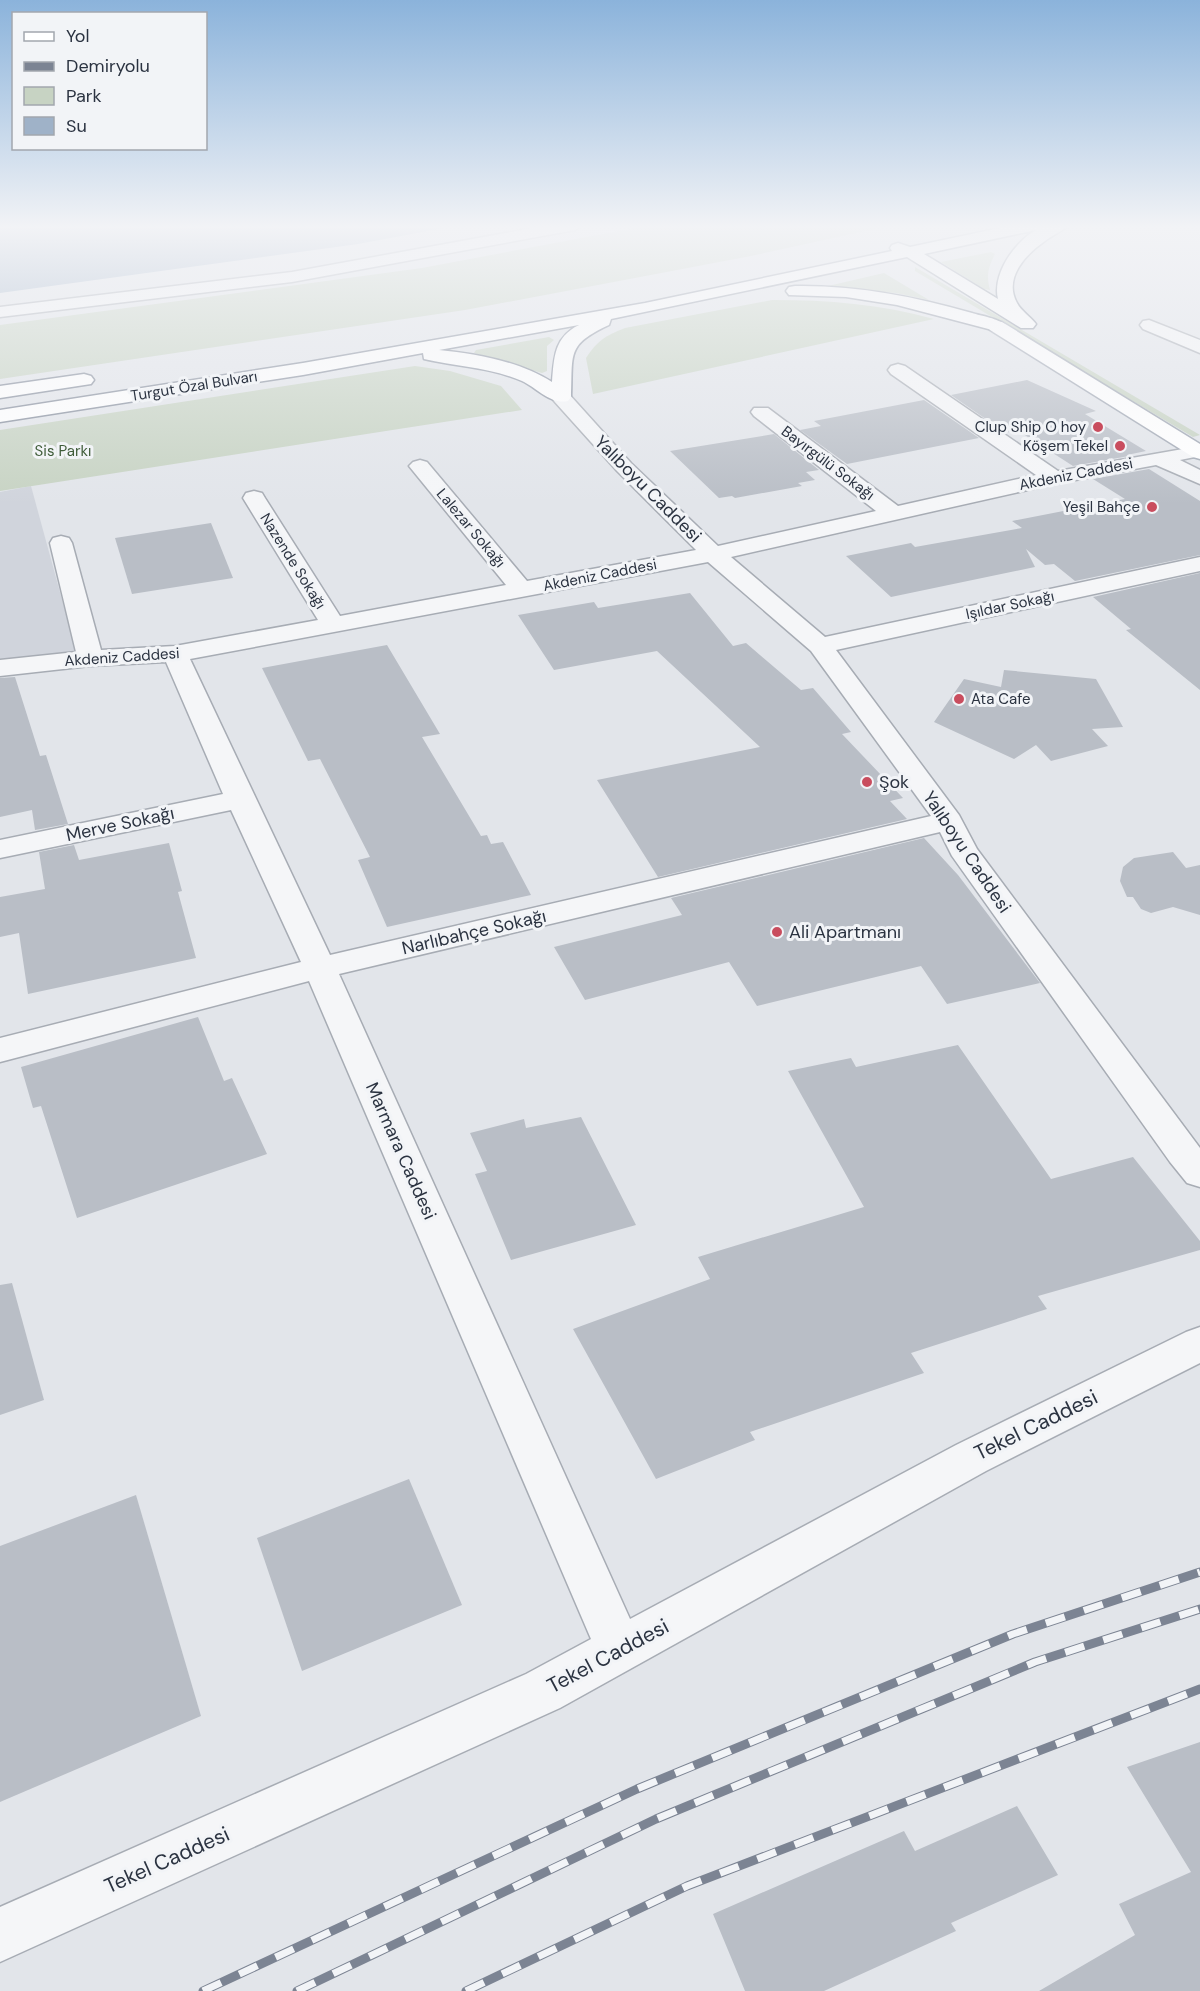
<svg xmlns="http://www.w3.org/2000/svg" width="1200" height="1991" font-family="'DM Sans',sans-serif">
<rect width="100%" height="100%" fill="#e2e5ea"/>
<path fill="#d0d4dc" d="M31,486L76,651L0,660V492Z"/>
<g fill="#c7d3c3">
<path d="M651,225H893L751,256L465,310L0,379V325L422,268Z"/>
<path d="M991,252L995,254C988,268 986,275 990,290L984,289L941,262Z"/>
<path d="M915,267L1200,435L1193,437L915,271Z"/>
<path d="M884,273L929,300L896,293L832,288L828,286Z"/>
<path d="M772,300C828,300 881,304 934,319L593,394L586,358C598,340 605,336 625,328Z"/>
<path d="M549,337L554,340L547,346V371L542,373L474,353L476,350Z"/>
<path d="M415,366L450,371L501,386L522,410L0,491V430Z"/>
</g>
<path fill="#9fb2c8" d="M0,225H460L358,244L0,293Z"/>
<g fill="#b9bec6">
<path d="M1027,380L1096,411L1085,414L1146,451L1127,455L1129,456L1073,466L1017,430L1006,433L951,395Z"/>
<path d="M924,400L979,438L847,464L800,430L821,426L814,421Z"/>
<path d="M774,434L819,470L806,472L815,480L798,483L802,486L735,498L732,496L719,498L670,451Z"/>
<path d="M1149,469L1200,501V555L1075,581L1054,564L1045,565L1026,549L1035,567L891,597L846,556L911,543L915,547L1022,528L1012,521L1125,499L1093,479Z"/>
<path d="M211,523L233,578L132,594L115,538Z"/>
<path d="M1200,573V690L1126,630L1131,629L1093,597Z"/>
<path d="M690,593L733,646L746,643L801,690L813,688L851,732L842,734L903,798L890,801L907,819L658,877L597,780L760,747L657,651L554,670L518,615L594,602L598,608Z"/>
<path d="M387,645L440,734L422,737L481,836L487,835L491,844L503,842L531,895L387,927L358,860L370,857L320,759L308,761L262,668Z"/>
<path d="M1004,670L1096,679L1123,727L1092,729L1108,746L1051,761L1036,745L1014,759L934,722L964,679L1001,687Z"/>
<path d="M15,677L40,756L46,755L68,824L35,830L32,810L0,817V678Z"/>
<path d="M924,838L958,875L1040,983L947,1004L921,966L757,1006L729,962L585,1000L554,947L682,915L671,898Z"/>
<path d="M169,843L182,891L178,892L196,958L28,994L19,933L0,937V897L45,889L39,852L74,845L79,860Z"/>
<path d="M1173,852L1186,868L1200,865V915L1173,907L1151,913L1141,909L1133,897H1127L1120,881L1123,867L1134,858Z"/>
<path d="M198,1017L224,1081L232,1078L267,1154L77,1218L41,1106L33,1108L21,1067Z"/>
<path d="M958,1045L1051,1179L1133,1157L1200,1241V1250L1038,1296L1047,1309L911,1353L924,1373L750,1432L755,1440L656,1479L573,1329L710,1279L698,1257L864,1207L788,1071L851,1058L856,1067Z"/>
<path d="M581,1117L636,1225L511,1260L475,1174L487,1171L470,1133L524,1119L526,1128Z"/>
<path d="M12,1283L44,1400L0,1415V1285Z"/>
<path d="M409,1479L462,1605L302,1671L257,1538Z"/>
<path d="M136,1495L201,1716L0,1802V1546Z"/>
<path d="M1200,1742V1991H1039L1135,1935L1119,1904L1191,1872L1127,1767Z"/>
<path d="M1017,1806L1058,1875L951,1923L956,1931L824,1991H745L713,1914L904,1831L915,1851Z"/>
</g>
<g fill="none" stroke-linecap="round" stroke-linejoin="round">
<defs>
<g id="minor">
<path d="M549,225H583L575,230L292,282L0,317V307L292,272Z"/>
<path d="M1149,320L1200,340V353L1143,329L1140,325L1143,321Z"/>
<path d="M898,364L905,366L1058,471L1200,446V456L1180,460L1200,470V484L1156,465L1054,484L731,557L825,637L1200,557V571L836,650L959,815L977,849L1200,1148V1187L1187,1183L1170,1162L952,856L940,832L339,974L630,1619L956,1445L1186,1332L1200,1327V1363L986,1471L560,1708L0,1962V1907L526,1674L591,1639L309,981L0,1062V1038L301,962L231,810L0,858V840L223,794L166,662L90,666L0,676V660L76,652L50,543L53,538L61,536L69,538L72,543L101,650L175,646L318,620L243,498L246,493L254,491L262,493L265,498L340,616L506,585L409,466L413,462L420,460L427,462L527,581L696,550L617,471L554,401L551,397L554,393H568L631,463L718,546L876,511L754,416L751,412L754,408H768L898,506L1036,475L891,374L888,370L891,366ZM708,562L811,651L931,816L330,955L190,659Z"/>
</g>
<path id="major" d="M996,321L1002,322L1200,444V459L1193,457L990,330L987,326L990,322Z"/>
<g id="highway">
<path d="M1014,225H1044L1036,230L924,254L998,299C991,271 1022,231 1048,225C1054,224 1062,225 1068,225C1062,232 1052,235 1045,241C1026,254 1003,278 1017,303C1021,311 1031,317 1036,324L1033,328H1021L907,257L611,319L609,325C566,345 573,353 571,397L568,401C551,405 537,388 522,381C490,367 457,367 424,359L423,353L303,375L0,422V410L303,363L645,303L892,251L890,248L892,245L898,243L910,247ZM579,325C554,337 554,358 552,382C519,361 477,354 439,350Z"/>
<path d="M795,286C856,285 913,296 972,313C981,316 999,318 1005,326L1002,330L996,331L897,305L846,297L789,295L786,291L789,287Z"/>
<path d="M84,374L91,376L94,380L91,384L0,398V386Z"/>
</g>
</defs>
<use href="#minor" stroke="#a7acb4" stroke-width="3"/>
<use href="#major" stroke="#a2a9b5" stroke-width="3"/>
<use href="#highway" stroke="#8a92a0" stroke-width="3"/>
<use href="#minor" fill="#f5f6f8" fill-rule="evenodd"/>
<use href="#major" fill="#fff" fill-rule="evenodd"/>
<use href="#highway" fill="#fff" fill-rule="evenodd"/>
<defs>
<g id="rail">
<path d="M203,1991L637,1789L1013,1634L1200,1572"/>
<path d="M297,1991L656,1819L1035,1662L1200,1609"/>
<path d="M466,1991L687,1886L1200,1689"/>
</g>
</defs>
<use href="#rail" stroke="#7c8493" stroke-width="9"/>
<use href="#rail" stroke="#f2f4f7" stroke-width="7" stroke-dasharray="20" stroke-linecap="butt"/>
</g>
<linearGradient id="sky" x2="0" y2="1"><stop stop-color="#8bb3db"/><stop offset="0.45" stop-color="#f2f3f6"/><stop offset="1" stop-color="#f2f3f6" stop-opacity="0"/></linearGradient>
<rect width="1200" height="504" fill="url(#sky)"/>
<g fill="#c94d5e" stroke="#f2f4f7" stroke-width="2">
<circle cx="1098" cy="427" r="6"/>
<circle cx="1120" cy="446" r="6"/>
<circle cx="1152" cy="507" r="6"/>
<circle cx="959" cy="699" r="6"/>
<circle cx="867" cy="782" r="6"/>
<circle cx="777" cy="932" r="6"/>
</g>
<g text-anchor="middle" stroke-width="6" stroke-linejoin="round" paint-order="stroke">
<g font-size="15" fill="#2b3341" stroke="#f2f4f7">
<text transform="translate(194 386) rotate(-9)" y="5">Turgut Özal Bulvarı</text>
<text transform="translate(828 463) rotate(37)" y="5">Bayırgülü Sokağı</text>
<text transform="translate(1076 474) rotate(-11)" y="5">Akdeniz Caddesi</text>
<text transform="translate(471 528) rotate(50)" y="5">Lalezar Sokağı</text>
<text transform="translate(293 561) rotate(58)" y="5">Nazende Sokağı</text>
<text transform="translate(600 575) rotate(-11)" y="5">Akdeniz Caddesi</text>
<text transform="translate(1010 605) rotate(-12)" y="5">Işıldar Sokağı</text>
<text transform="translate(122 657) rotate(-4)" y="5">Akdeniz Caddesi</text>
</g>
<g font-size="15" fill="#2b3341" stroke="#f2f4f7" text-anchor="end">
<text x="1086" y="432">Clup Ship O hoy</text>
<text x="1108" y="451">Köşem Tekel</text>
<text x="1140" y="512">Yeşil Bahçe</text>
<text x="971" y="704" text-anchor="start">Ata Cafe</text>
</g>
<g font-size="15" fill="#3f5c39" stroke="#f2f4f7">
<text x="63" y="456">Sis Parkı</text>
</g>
<g font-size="18" fill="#2b3341" stroke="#f2f4f7">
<text transform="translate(648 489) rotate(45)" y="6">Yalıboyu Caddesi</text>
<text transform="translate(120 824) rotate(-12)" y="6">Merve Sokağı</text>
<text transform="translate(967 852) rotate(56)" y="6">Yalıboyu Caddesi</text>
<text transform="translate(474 932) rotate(-13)" y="6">Narlıbahçe Sokağı</text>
<text transform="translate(401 1151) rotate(66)" y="6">Marmara Caddesi</text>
</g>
<g font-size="18" fill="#2b3341" stroke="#f2f4f7" text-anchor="start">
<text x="879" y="788">Şok</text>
<text x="789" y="938">Ali Apartmanı</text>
</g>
<g font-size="21" fill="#2b3341" stroke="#f2f4f7">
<text transform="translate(1036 1425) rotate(-26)" y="7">Tekel Caddesi</text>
<text transform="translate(608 1656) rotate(-28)" y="7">Tekel Caddesi</text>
<text transform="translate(167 1860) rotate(-24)" y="7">Tekel Caddesi</text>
</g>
</g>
<rect x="12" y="12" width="195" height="138" fill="#f2f4f7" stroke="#a2a7ae" stroke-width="1.5"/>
<rect x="24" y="32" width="30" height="9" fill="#ffffff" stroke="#a2a7ae" stroke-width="1.5"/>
<text x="66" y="42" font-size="18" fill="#2b3341">Yol</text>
<rect x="24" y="62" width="30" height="9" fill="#7c8493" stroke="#a2a7ae" stroke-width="1.5"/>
<text x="66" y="72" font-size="18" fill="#2b3341">Demiryolu</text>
<rect x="24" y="87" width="30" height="18" fill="#c7d3c3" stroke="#a2a7ae" stroke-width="1.5"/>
<text x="66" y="102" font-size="18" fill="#2b3341">Park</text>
<rect x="24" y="117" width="30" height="18" fill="#9fb2c8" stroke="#a2a7ae" stroke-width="1.5"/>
<text x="66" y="132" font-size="18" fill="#2b3341">Su</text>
</svg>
